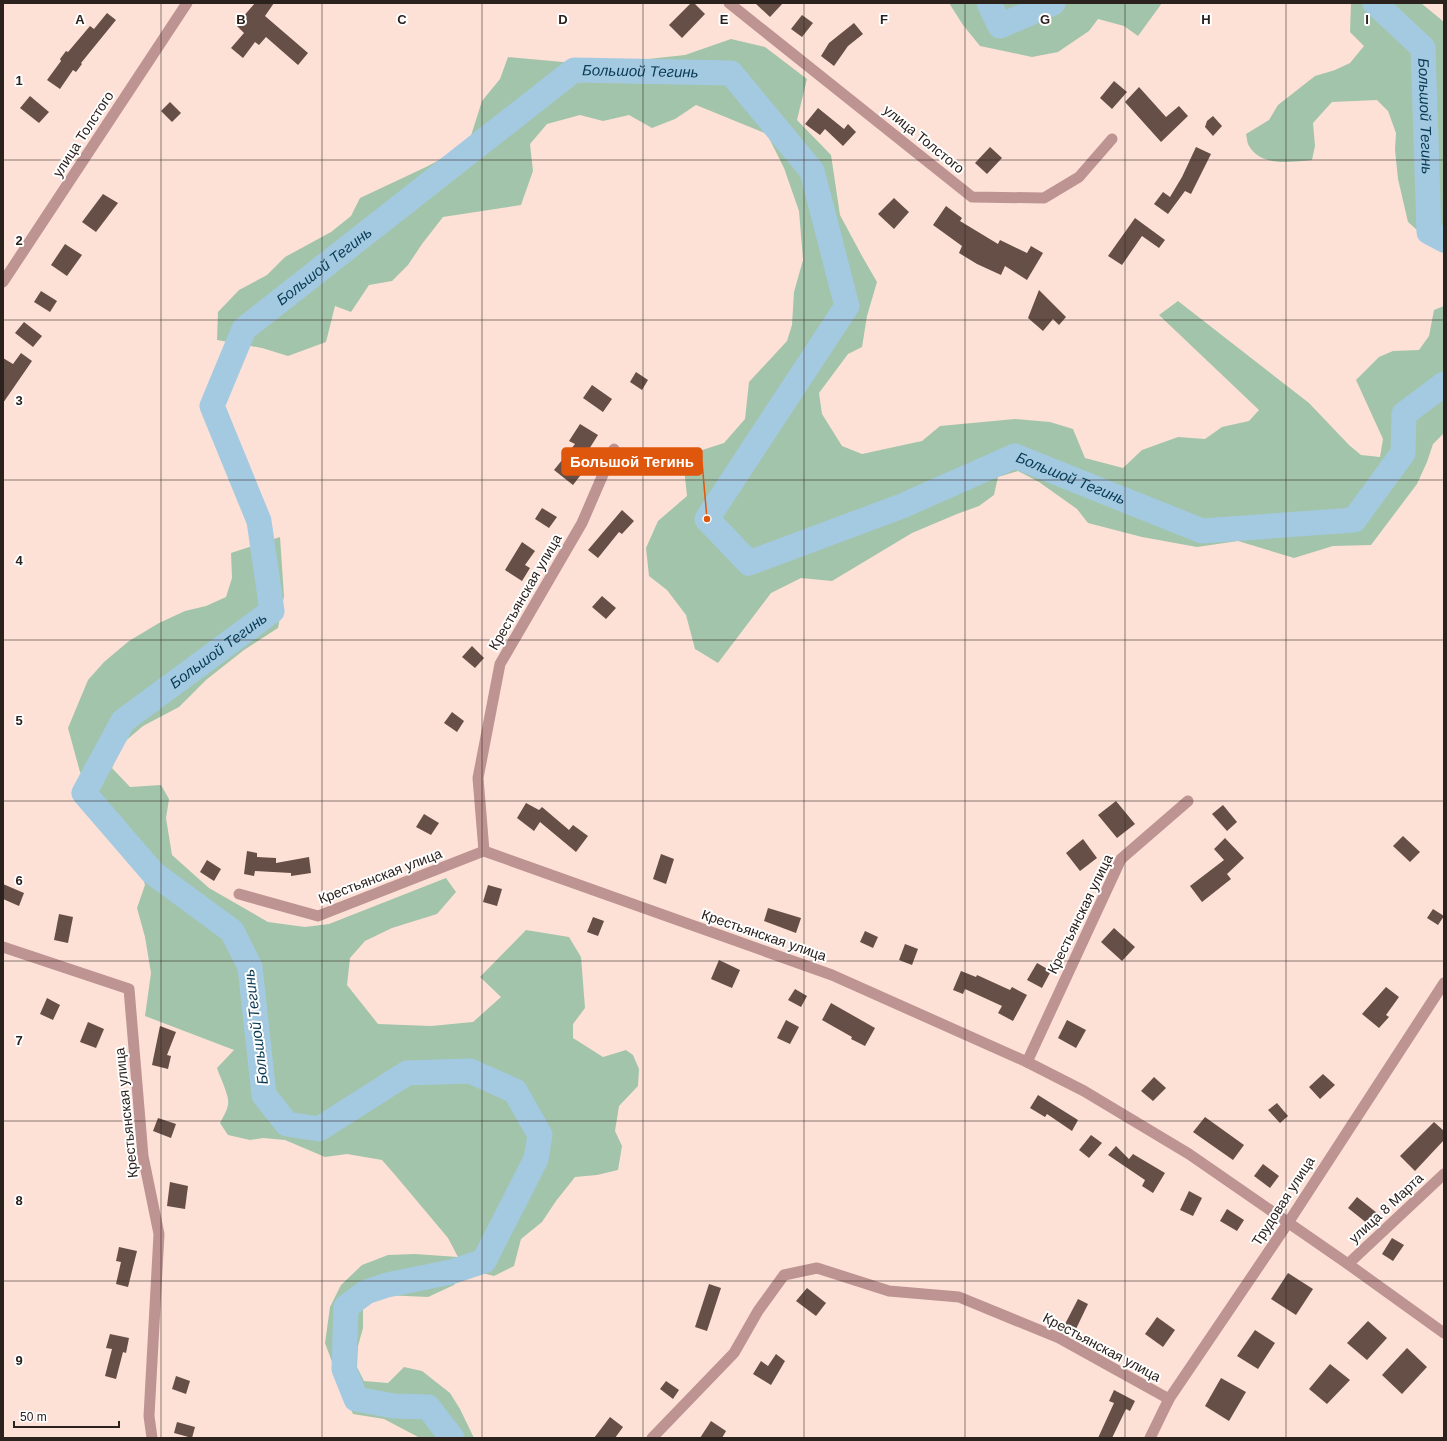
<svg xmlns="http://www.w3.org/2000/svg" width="1447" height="1441" font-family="Helvetica,sans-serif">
<rect width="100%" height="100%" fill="#fde1d7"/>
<g fill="#a2c4aa">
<path d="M949,3H1162L1138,36L1124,26L1098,19L1089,31L1058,52L1032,57L980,46L963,25Z"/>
<path d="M1351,3H1421L1444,22V254L1408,222L1398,179L1395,150L1396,133L1388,111L1377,100L1332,102L1313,123L1315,146L1312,160C1292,162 1261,167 1249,146C1247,143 1247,138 1246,134L1269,120L1278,105L1315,76L1335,70L1350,63L1364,46L1350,32Z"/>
<path d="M731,39L765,47L807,79L797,120L831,155L840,215L862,256L877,282L867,316L862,347L848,354L819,393L822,414L842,446L862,454L922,441L940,426L1015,419L1050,422L1073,429L1085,458L1123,468L1142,450L1178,437L1205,439L1222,427L1249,421L1259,410L1159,315L1178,301L1309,403L1349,445L1361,455L1380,457L1383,439L1356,380L1379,357L1393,351L1419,350L1429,336L1434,310L1444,306V433L1433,444L1427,462L1417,484L1371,545L1333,546L1294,558L1238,541L1197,547L1142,537L1088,523L1077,509L1039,482L1018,471L998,477L994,495L979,506L957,514L912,533L832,581L801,578L771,593L718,663L695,649L686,615L667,590L649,576L646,548L658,521L687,496L684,468L693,453L724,443L745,419L749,382L787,341L792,325L794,292L803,260L799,211L784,168L767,134L696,105L675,119L652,128L629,115L603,121L580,115L547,124L530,144L533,171L521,205L443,217L422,244L408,265L392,281L369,285L351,312L335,306L326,342L288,356L262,348L217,340L218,312L239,290L267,275L285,257L331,232L351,216L360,198L426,167L468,145L482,101L500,79L508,57L563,62L648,59L685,55Z"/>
<path d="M280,537L284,596L278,628L244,650L206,680L179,707L143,726L122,744L112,768L130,787L161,785L169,799L166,818L172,855L209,888L268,922L305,927L329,924L446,878L456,892L437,914L392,928L365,941L350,958L347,985L378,1024L431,1026L473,1022L501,997L480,977L526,930L569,937L581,957L585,1008L573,1024V1038L603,1057L626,1050L633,1055L639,1069L638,1086L619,1106L615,1131L622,1146L618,1170L597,1175L575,1177L556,1201L542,1222L521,1239L514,1266L494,1276L463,1268L454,1285L428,1297L384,1295L363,1309V1328L358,1346L357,1367L364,1381L388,1383L404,1367L422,1371L450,1393L460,1409L474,1438H420L384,1419L353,1414L341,1386L325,1343L330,1307L341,1285L362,1265L388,1255L415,1254L458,1257L448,1238L396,1176L382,1160L347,1154L325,1157L285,1140L263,1138L250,1140L228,1135L220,1123C223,1117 227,1111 228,1105C230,1096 220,1078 217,1068L234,1050L145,1016L151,973L145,937L137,908L145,885L126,823L80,772L68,728L88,680L104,662L129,641L159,623L185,611L206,606L226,597L232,578L231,553Z"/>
</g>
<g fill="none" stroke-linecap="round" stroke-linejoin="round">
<g stroke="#a4cae2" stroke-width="25">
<path d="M989,3L1000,26L1053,3"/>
<path id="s1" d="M1375,3L1423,48L1429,232L1444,240"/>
<path id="s2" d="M452,1438L428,1407L394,1406L356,1399L344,1369L346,1307L366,1292L387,1285L451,1272L484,1261L536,1159L540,1135L515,1091L470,1071L407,1073L319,1129L287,1124L264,1095L250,967L232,931L153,873L84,793L123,721L272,611L259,521L212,406L244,329L574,70L731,73L812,171L847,306L707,519L749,563L902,506L1015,456L1202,531L1354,520L1403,453L1404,414L1444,384"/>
</g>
</g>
<g fill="#654f46">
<path d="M255,3H274L265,16L308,53L298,65L266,37L259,45L255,42L243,58L231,48L244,33L236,25Z"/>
<path d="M691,3H694L705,14L682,38L669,25Z"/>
<path d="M755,3H783L770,17Z"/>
<path d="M107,13L116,20L81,63L82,64L76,72L73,70L60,89L47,80L61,61L60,59L66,51L68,52L90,26L94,29Z"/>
<path d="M802,15L813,23L802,37L791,29Z"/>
<path d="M854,23L863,34L848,46L834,66L821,56L829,43Z"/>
<path d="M1114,81L1127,92L1112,109L1100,98Z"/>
<path d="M1139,87L1166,117L1179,106L1188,116L1161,142L1125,102Z"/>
<path d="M30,96L49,112L39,123L20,108Z"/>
<path d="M170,102L181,113L172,122L161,111Z"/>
<path d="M818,108L844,129L848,124L856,132L843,146L825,129L820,135L805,124Z"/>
<path d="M1213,116L1222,126L1213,136L1205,127L1207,121Z"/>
<path d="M990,147L1002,158L987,174L975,163Z"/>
<path d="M1196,147L1211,154L1191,194L1185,191L1168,214L1154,204L1163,192L1170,197L1182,177Z"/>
<path d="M103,194L118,203L96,232L82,222Z"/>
<path d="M894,198L909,212L894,229L878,214Z"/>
<path d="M946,206L962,218L960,221L998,244L1000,240L1027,253L1031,246L1043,253L1027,280L1005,266L1001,275L977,264L959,253L962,246L933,225Z"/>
<path d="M1135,218L1165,240L1159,248L1142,236L1122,265L1108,256Z"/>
<path d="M65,244L82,255L67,276L51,265Z"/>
<path d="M1039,290L1066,317L1059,325L1053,319L1043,331L1028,318Z"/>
<path d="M41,291L57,301L50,312L34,302Z"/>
<path d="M24,322L42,336L33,347L15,333Z"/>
<path d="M21,353L32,361L3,403V358L13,364Z"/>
<path d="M636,372L648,380L642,390L630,382Z"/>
<path d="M592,385L612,399L603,412L583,398Z"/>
<path d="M580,424L598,435L577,468L583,472L573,485L554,470L575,444L569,441Z"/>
<path d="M542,508L557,517L549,528L535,519Z"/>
<path d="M622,510L634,521L622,534L619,532L598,558L588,550Z"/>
<path d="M522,542L535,551L525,565L530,568L522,581L505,570Z"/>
<path d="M602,596L616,608L606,619L592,607Z"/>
<path d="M472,646L484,658L475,668L462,657Z"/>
<path d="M452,712L464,721L457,732L444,723Z"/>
<path d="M1116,801L1135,824L1117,838L1098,815Z"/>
<path d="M526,803L539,810L542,807L569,830L573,825L588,836L576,852L540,822L534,831L517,818Z"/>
<path d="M1223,805L1237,822L1227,831L1212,814Z"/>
<path d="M424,814L439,823L431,835L416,827Z"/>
<path d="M1403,836L1420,852L1410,862L1393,846Z"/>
<path d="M1225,838L1244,858L1227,874L1231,879L1202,902L1190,886L1224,860L1214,849Z"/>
<path d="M1083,839L1097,858L1080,871L1066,853Z"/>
<path d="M247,851L257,853V857L276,858V863L309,857L311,873L291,876V873L255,871L254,876L244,874Z"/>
<path d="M661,854L674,859L666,884L653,879Z"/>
<path d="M207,860L221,869L214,881L200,872Z"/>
<path d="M3,884L24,893L19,906L3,899Z"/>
<path d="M488,885L502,889L497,906L483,902Z"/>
<path d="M768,908L801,918L796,933L764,921Z"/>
<path d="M1433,909L1444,916L1438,925L1427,918Z"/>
<path d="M59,914L73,917L68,943L54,940Z"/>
<path d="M593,917L604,921L598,936L587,932Z"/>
<path d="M1114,928L1135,947L1122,961L1101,942Z"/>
<path d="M865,931L878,937L873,948L860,942Z"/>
<path d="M905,944L918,949L912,965L899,960Z"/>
<path d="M719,960L740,970L732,988L711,979Z"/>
<path d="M1037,963L1051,971L1042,988L1027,980Z"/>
<path d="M961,971L976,977L977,975L1010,990L1012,987L1027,995L1013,1021L998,1013L1002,1006L965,989L963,994L953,990Z"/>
<path d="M1386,987L1399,997L1386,1015L1389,1017L1379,1028L1362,1014Z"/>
<path d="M795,989L807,996L801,1007L788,1000Z"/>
<path d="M47,998L60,1005L53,1020L40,1014Z"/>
<path d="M831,1003L875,1028L865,1046L851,1039L852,1037L822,1020Z"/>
<path d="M786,1020L799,1027L790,1044L777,1038Z"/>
<path d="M1067,1020L1086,1030L1076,1048L1058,1038Z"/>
<path d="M88,1022L104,1029L96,1048L80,1042Z"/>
<path d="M160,1026L176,1032L167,1055L171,1056L168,1069L152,1065Z"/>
<path d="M1323,1074L1335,1085L1320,1099L1309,1087Z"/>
<path d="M1154,1077L1166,1088L1153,1101L1141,1091Z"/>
<path d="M1038,1095L1078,1120L1072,1131L1047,1114L1045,1117L1030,1108Z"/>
<path d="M1277,1103L1288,1116L1280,1123L1268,1110Z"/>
<path d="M1205,1117L1244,1145L1233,1160L1193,1132Z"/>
<path d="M158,1118L176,1124L171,1138L153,1131Z"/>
<path d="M1434,1122L1444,1131V1140L1415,1171L1400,1156Z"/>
<path d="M1091,1135L1102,1143L1089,1158L1079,1150Z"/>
<path d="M1116,1146L1129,1159L1133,1154L1165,1173L1153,1193L1142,1186L1145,1180L1108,1155Z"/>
<path d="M1263,1164L1279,1176L1270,1188L1254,1176Z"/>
<path d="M170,1182L188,1186L185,1209L167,1206Z"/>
<path d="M1189,1191L1202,1198L1193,1216L1180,1210Z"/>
<path d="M1357,1197L1377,1213L1368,1224L1348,1208Z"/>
<path d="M1227,1209L1244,1220L1237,1231L1220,1221Z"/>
<path d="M1392,1238L1404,1245L1393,1261L1382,1254Z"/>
<path d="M119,1247L137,1251L128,1287L116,1284L121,1262L116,1261Z"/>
<path d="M1288,1273L1313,1289L1296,1315L1271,1299Z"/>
<path d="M709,1284L721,1288L707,1331L695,1327Z"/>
<path d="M807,1288L826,1303L816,1316L796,1301Z"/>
<path d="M1078,1299L1088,1304L1075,1331L1064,1326Z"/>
<path d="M1157,1317L1175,1330L1163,1347L1145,1334Z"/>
<path d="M1368,1321L1387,1338L1367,1360L1347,1343Z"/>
<path d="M1255,1330L1275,1343L1258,1369L1237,1356Z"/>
<path d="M110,1334L129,1338L126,1353L123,1352L116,1379L105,1376L112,1349L106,1348Z"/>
<path d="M1407,1348L1427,1367L1402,1394L1382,1375Z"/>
<path d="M776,1354L785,1361L771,1385L753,1374L761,1361L768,1366Z"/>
<path d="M1330,1364L1350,1380L1327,1404L1309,1389Z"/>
<path d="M176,1376L190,1381L186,1394L172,1389Z"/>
<path d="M1221,1378L1246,1392L1229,1421L1205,1406Z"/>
<path d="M666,1381L679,1390L673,1399L660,1389Z"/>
<path d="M1114,1390L1135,1401L1130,1411L1126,1409L1112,1438H1098L1114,1403L1109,1401Z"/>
<path d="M610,1417L623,1427L615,1438H594Z"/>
<path d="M711,1421L726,1431L722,1438H700Z"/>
<path d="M177,1422L195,1427L192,1438L174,1433Z"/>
</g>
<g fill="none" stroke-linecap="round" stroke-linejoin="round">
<g stroke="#be9493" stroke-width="11">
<path d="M729,3L972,197L1044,198L1079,177L1112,139"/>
<path d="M3,282L187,3"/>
<path d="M484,851L478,778L500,664L582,523L614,449"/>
<path d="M239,894L318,916L484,851L832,975L1027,1062L1084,1091L1189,1154L1348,1264L1444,1333"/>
<path d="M3,947L129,989L143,1156L159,1234L149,1416L152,1438"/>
<path d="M1027,1062L1121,859L1188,801"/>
<path d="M1348,1264L1444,1174"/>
<path d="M652,1438L734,1353L758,1311L784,1275L817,1268L889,1291L959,1297L1059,1338L1169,1399"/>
<path d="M1150,1438L1169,1399L1288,1223L1444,983"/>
</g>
</g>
<path fill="none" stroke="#2b211d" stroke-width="1" stroke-opacity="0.55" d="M161,3V1438M322,3V1438M482,3V1438M643,3V1438M804,3V1438M965,3V1438M1125,3V1438M1286,3V1438M3,160H1444M3,320H1444M3,480H1444M3,640H1444M3,801H1444M3,961H1444M3,1121H1444M3,1281H1444"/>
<g text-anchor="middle" stroke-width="4" stroke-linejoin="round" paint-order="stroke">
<g font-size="14" fill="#2b211d" stroke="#fff">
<text transform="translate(83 134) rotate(-57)" y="5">улица Толстого</text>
<text transform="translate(924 139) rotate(39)" y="5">улица Толстого</text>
<text transform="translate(525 592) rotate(-60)" y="5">Крестьянская улица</text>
<text transform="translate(380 876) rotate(-21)" y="5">Крестьянская улица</text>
<text transform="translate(1080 914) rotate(-64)" y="5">Крестьянская улица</text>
<text transform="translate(764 935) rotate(19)" y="5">Крестьянская улица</text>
<text transform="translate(126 1113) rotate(-96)" y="5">Крестьянская улица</text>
<text transform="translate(1283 1201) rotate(-57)" y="5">Трудовая улица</text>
<text transform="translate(1386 1208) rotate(-43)" y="5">улица 8 Марта</text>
<text transform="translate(1102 1347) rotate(28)" y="5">Крестьянская улица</text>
</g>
<g font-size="15" font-style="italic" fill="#083a53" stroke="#fff">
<text dy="5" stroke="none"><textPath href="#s2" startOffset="2253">Большой Тегинь</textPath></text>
<text dy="5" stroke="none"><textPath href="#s1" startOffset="134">Большой Тегинь</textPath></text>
<text dy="5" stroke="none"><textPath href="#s2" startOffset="1869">Большой Тегинь</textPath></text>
<text dy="5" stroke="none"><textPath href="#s2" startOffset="3273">Большой Тегинь</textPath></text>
<text dy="5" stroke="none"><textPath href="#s2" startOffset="1402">Большой Тегинь</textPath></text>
<text transform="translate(256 1027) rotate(-97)" y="5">Большой Тегинь</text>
</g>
</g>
<g font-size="13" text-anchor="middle" font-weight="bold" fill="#2b211d" stroke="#fff" stroke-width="4" stroke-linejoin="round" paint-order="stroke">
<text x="80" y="24">A</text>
<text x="241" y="24">B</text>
<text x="402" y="24">C</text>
<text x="563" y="24">D</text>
<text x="724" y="24">E</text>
<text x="884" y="24">F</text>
<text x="1045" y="24">G</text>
<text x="1206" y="24">H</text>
<text x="1367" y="24">I</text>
<text x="19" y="85">1</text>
<text x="19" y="245">2</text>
<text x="19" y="405">3</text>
<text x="19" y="565">4</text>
<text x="19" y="725">5</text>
<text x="19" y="885">6</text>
<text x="19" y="1045">7</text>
<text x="19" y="1205">8</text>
<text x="19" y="1365">9</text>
</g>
<path fill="none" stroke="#df560d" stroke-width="1.5" d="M707 519L702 462"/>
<circle fill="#df560d" stroke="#fff" stroke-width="1.5" cx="707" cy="519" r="4"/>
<rect fill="#df560d" stroke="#df560d" stroke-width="1.5" x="562" y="448" width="140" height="27" rx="4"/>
<g font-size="15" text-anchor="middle" font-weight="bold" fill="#fff">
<text x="632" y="467">Большой Тегинь</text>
</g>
<rect width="1447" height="1441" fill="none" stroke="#2b211d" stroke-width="8"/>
<path d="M14 1421v6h105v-6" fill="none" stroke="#2b211d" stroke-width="2"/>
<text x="20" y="1421" font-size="12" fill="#2b211d" stroke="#ffffff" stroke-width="3" paint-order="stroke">50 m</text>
</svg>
